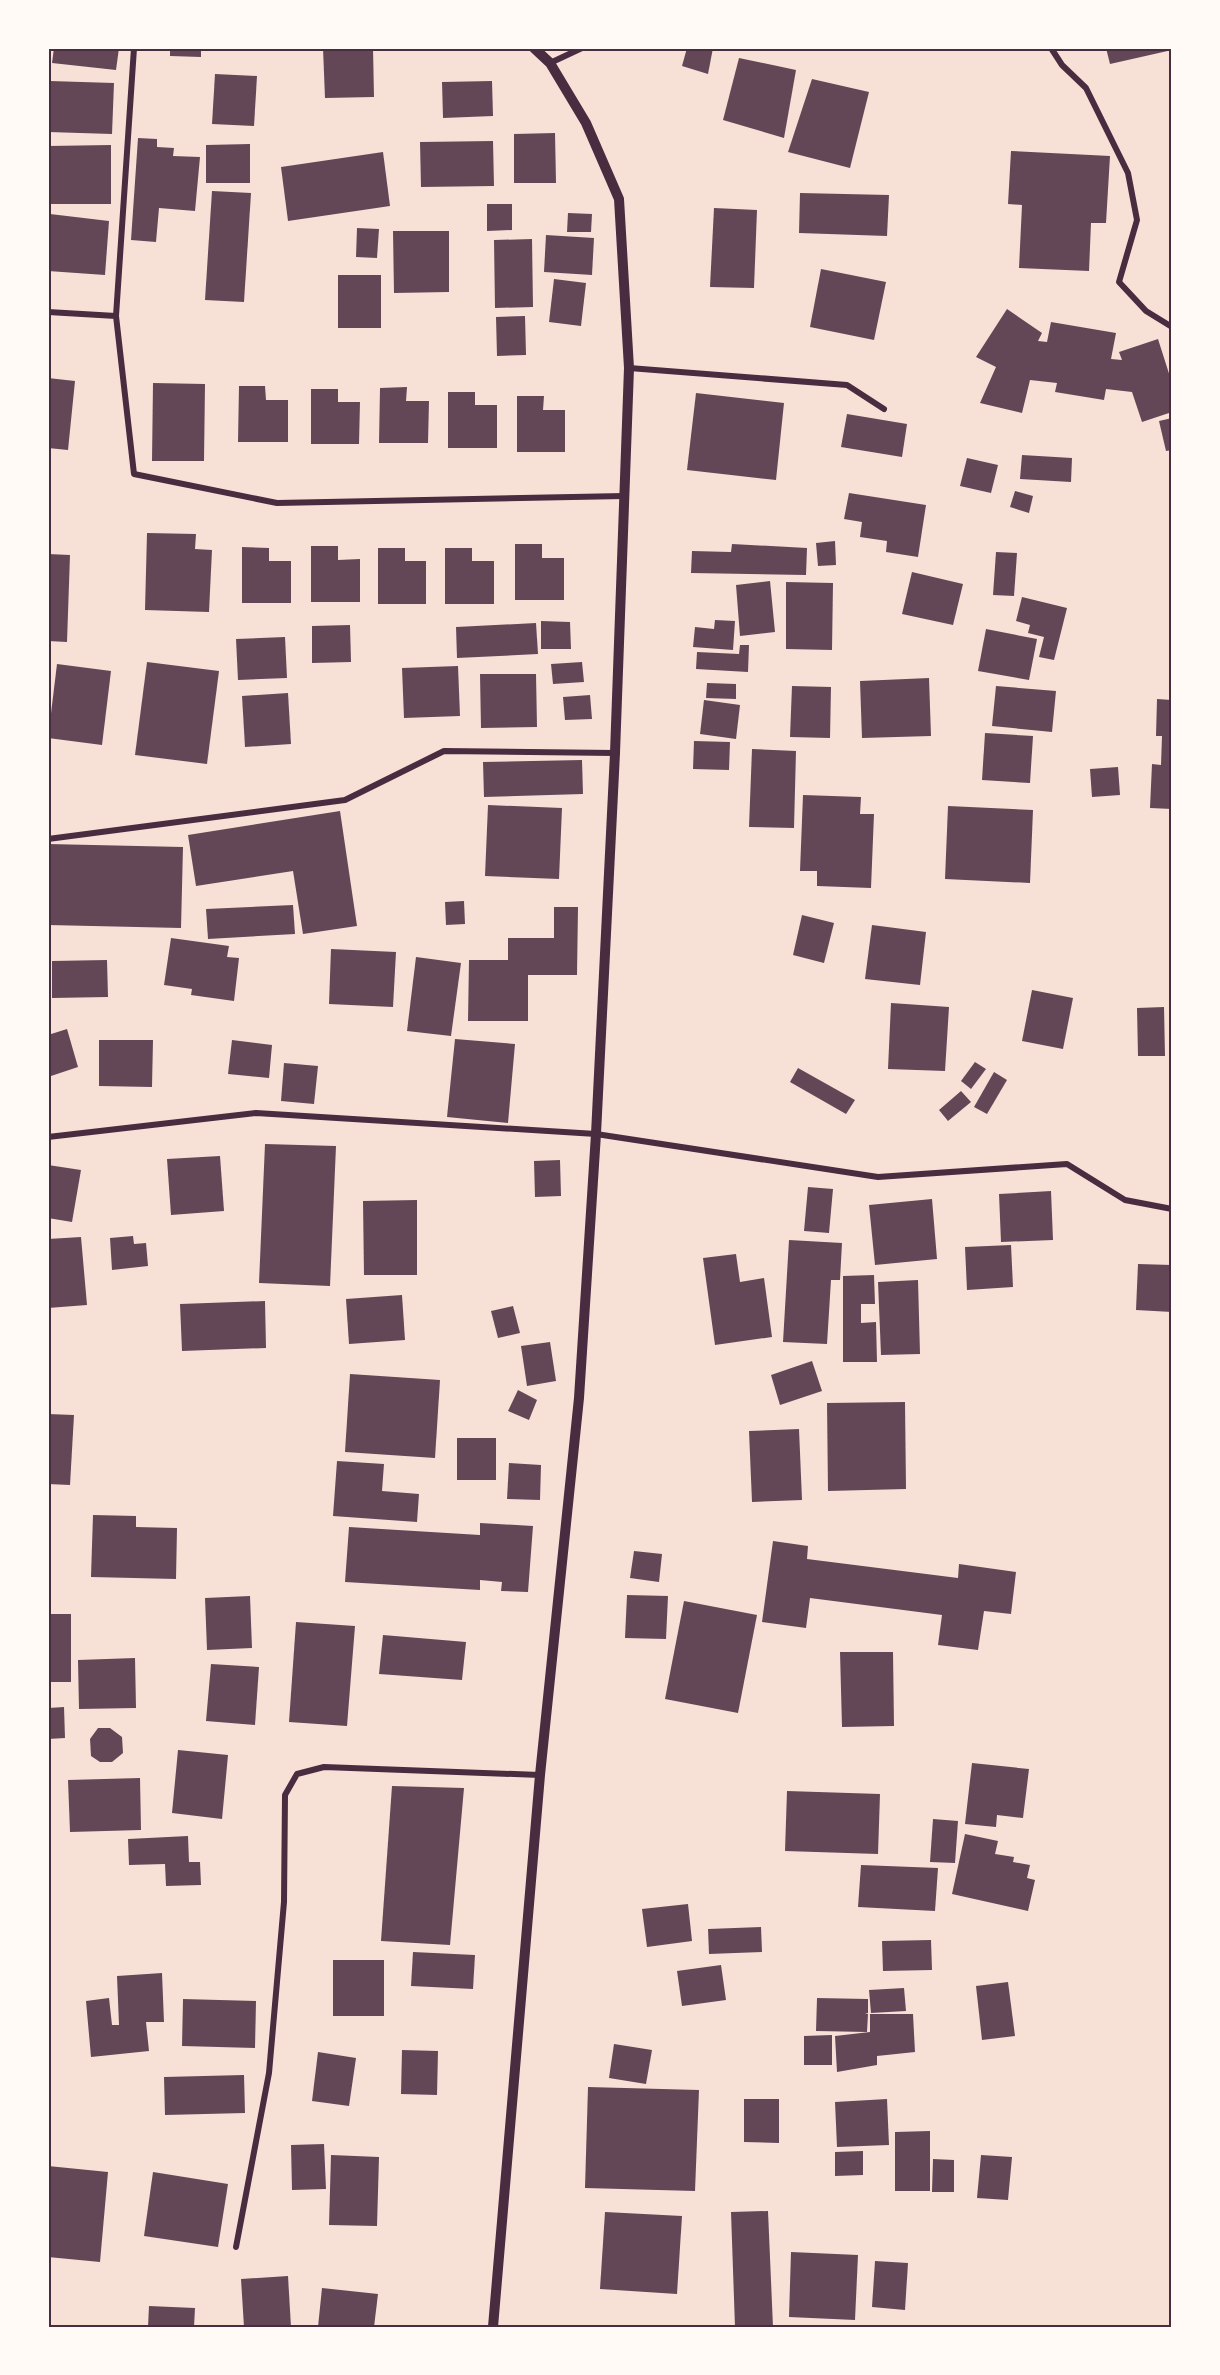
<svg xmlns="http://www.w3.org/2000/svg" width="1220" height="2375" font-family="Spectral,serif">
<rect width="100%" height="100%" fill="#f7e1d7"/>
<g fill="#644757">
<path d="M54,48H119L116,70L52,63Z"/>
<path d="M170,48H201V57L170,56Z"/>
<path d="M323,48H373L374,97L325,98Z"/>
<path d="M687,48H713L708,74L682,66Z"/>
<path d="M1106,48H1172V50L1110,64Z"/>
<path d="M739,58L796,70L784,138L723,120Z"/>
<path d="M215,74L257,76L254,126L212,124Z"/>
<path d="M812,79L869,92L850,168L788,152Z"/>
<path d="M50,81L114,83L112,134L48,132Z"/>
<path d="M492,81L493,116L443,118L442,82Z"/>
<path d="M555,133L556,183H514V134Z"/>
<path d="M138,138L157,139V147L174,148L173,156L200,157L195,211L159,208L156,242L131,240Z"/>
<path d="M493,141L494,186L421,187L420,142Z"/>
<path d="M250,144V183H206V145Z"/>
<path d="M111,145V204H48V146Z"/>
<path d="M1011,151L1110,156L1106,223H1091L1089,271L1019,268L1022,205L1008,204Z"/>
<path d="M383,152L390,206L288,221L281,167Z"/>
<path d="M212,191L251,193L244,302L205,300Z"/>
<path d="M800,193L889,195L887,236L799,233Z"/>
<path d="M487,204H512V230L487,231Z"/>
<path d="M714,208L757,210L754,288L710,287Z"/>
<path d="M568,213L592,214L591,232H567Z"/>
<path d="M50,214L109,221L105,275L48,271Z"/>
<path d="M357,228L379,229L377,258L356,257Z"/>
<path d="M393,231H449V292L394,293Z"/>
<path d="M546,235L594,238L592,275L544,272Z"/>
<path d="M532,239L533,307L495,308L494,240Z"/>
<path d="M821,269L886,282L874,340L810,327Z"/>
<rect x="338" y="275" width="43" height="53"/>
<path d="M554,279L586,283L581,326L549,322Z"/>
<path d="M1007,309L1042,333L1038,341L1047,342L1051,322L1116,333L1111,359L1122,360L1119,352L1158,339L1172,383V412L1142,422L1132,392L1106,389L1104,400L1055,392L1057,383L1030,380L1022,413L980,403L996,367L976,357Z"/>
<path d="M525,316L526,355L497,356L496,317Z"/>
<path d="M48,378L75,381L68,450L48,448Z"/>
<path d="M153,383L205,384L204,461H152Z"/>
<path d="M239,386H265L266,400H288V442H238Z"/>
<path d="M407,387L406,401H429L428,443H379L380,388Z"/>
<path d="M311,389H338V402H360L359,444H311Z"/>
<path d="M448,392H475V405H497V448H448Z"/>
<path d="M696,393L784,403L776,480L687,470Z"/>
<path d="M517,396H544L543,410H565V452H517Z"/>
<path d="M847,414L907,424L902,457L841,447Z"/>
<path d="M1172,418V450L1166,451L1159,421Z"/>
<path d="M1022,455L1072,458L1071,482L1020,479Z"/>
<path d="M967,458L998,465L991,493L960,486Z"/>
<path d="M1015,491L1033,496L1029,513L1010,507Z"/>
<path d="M849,493L926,505L918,557L886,552L887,541L860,537L862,522L844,519Z"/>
<path d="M147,533L196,534L195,549L212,550L209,612L145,610Z"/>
<path d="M835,541L836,565L818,566L816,543Z"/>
<path d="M515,544H542V558H564V600H515Z"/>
<path d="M732,544L807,548L806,575L691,573L692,551L731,552Z"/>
<path d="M311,546H338V560L360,559V602H311Z"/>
<path d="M242,547L269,548V561H291V603H242Z"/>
<path d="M378,548H405V561H426V604H378Z"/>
<path d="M445,548H472V561H494V604H445Z"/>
<path d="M996,552L1017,553L1014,596L993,595Z"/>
<path d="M48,554L70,555L67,642L48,641Z"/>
<path d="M912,572L963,584L953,625L902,614Z"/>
<path d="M770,581L775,632L740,636L736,585Z"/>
<path d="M786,582L833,583L832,650L786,649Z"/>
<path d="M1022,597L1067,608L1054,660L1039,657L1044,637L1028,633L1030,625L1016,621Z"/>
<path d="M715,620L735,621L733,650L693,647L695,627L714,629Z"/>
<path d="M541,621L570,622L571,649H541Z"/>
<path d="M536,623L538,654L457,658L456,627Z"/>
<path d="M350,625L351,662L312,663V626Z"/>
<path d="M986,629L1037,639L1029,680L978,671Z"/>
<path d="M285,637L287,678L238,680L236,639Z"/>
<path d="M740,645H749L748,672L696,669L697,652L739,654Z"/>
<path d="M147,662L219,671L207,764L135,755Z"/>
<path d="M582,662L584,682L553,684L551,664Z"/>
<path d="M57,664L111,671L102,745L48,738Z"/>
<path d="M458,666L460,716L404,718L402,668Z"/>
<path d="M480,674H536L537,727L481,728Z"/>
<path d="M929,678L931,736L862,738L860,681Z"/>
<path d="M707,683L736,684V699L706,698Z"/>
<path d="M792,686L831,687L830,738L790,737Z"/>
<path d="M996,686L1056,691L1052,732L992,726Z"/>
<path d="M288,693L291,744L245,747L242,696Z"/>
<path d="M590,695L592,719L565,720L563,697Z"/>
<path d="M1157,699L1172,700V809L1150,808L1152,764L1161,765L1162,736H1156Z"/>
<path d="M704,700L740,705L736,739L700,734Z"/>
<path d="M985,733L1033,736L1030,783L982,780Z"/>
<path d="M694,741L730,742L729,770L693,769Z"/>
<path d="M752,749L796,751L794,828L749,827Z"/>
<path d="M582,760L583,794L484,797L483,762Z"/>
<path d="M1118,767L1120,795L1092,797L1090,769Z"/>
<path d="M803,795L861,797L860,814H874L871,888L817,886V871H800Z"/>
<path d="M488,805L562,808L559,879L485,876Z"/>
<path d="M948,806L1033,810L1030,883L945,879Z"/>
<path d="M340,811L357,926L303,934L293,871L196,886L188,835Z"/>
<path d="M48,844L183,847L181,928L48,925Z"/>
<path d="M464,901L465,924L446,925L445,902Z"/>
<path d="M293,905L295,934L208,939L206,909Z"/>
<path d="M554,907H578L577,975H528V1021H468L469,960H508V938H554Z"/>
<path d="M802,915L834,923L824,963L793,955Z"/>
<path d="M872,925L926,932L920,985L865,979Z"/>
<path d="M171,938L229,946L227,957L239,958L234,1001L191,995L192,989L164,985Z"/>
<path d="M331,949L396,952L393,1007L329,1004Z"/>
<path d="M416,957L461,963L451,1036L407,1031Z"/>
<path d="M1170,959H1172V985H1169Z"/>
<path d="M107,960L108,997L52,998V961Z"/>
<path d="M1032,990L1073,998L1063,1049L1022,1041Z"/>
<path d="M891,1003L949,1007L945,1071L888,1069Z"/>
<path d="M1164,1007L1165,1056H1138L1137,1008Z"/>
<path d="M67,1029L78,1067L48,1077V1035Z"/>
<path d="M455,1039L515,1044L508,1123L447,1117Z"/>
<path d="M99,1040H153L152,1087L99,1086Z"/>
<path d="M232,1040L272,1045L269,1078L228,1074Z"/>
<path d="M975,1062L986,1069L971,1089L961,1081Z"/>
<path d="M284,1063L318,1066L314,1104L281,1101Z"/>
<path d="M798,1068L855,1100L846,1114L790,1082Z"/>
<path d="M994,1072L1007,1080L987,1114L974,1107Z"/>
<path d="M961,1091L971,1102L948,1121L939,1110Z"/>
<path d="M265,1144L336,1146L330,1286L259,1283Z"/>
<path d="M220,1156L224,1211L171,1215L167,1159Z"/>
<path d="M560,1160L561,1196L535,1197L534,1161Z"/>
<path d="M48,1165L81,1170L72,1222L48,1218Z"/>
<path d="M808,1187L833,1189L829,1233L804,1231Z"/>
<path d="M1051,1191L1053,1240L1001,1242L999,1194Z"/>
<path d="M932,1199L937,1259L875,1265L869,1205Z"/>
<path d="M417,1200V1275H364L363,1201Z"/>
<path d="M133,1236L134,1244L146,1243L148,1266L112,1270L110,1238Z"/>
<path d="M81,1237L87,1305L48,1308V1239Z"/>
<path d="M789,1240L842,1243L840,1280H831L827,1344L783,1342Z"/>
<path d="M1011,1245L1013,1287L967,1290L965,1247Z"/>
<path d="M736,1254L740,1282L764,1278L772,1337L715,1345L703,1258Z"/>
<path d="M1138,1264L1172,1265V1312L1136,1310Z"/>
<path d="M874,1275L875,1304H861V1323L876,1322L877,1362H843V1276Z"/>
<path d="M918,1280L920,1354L881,1355L878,1282Z"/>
<path d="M402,1295L405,1340L349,1344L346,1299Z"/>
<path d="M265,1301L266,1348L182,1351L180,1304Z"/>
<path d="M513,1306L520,1333L498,1338L491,1311Z"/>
<path d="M550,1342L556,1381L527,1386L521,1346Z"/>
<path d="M812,1361L822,1391L780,1405L771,1375Z"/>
<path d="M350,1374L440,1380L435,1458L345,1452Z"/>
<path d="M518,1390L537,1400L529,1420L508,1411Z"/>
<path d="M905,1402L906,1489L828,1491L827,1403Z"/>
<path d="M48,1414L74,1415L70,1485L48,1484Z"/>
<path d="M799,1429L802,1500L752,1502L749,1431Z"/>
<rect x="457" y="1438" width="39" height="42"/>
<path d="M337,1461L384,1464L382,1491L419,1494L417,1522L333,1516Z"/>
<path d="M509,1463L541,1465L540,1500L507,1499Z"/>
<path d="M93,1515L136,1516V1527L177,1528L176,1579L91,1577Z"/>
<path d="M480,1523L533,1526L528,1592L501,1591L502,1582L480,1580V1590L345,1582L349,1527L480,1535Z"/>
<path d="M773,1541L808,1546L807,1559L958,1578L959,1564L1016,1572L1011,1614L984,1611L978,1650L938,1645L942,1615L810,1598L806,1628L762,1622Z"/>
<path d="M634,1551L662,1554L659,1582L630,1578Z"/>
<path d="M627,1595L668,1596L666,1639L625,1638Z"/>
<path d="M250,1596L252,1648L207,1650L205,1598Z"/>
<path d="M684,1601L757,1615L738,1713L665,1699Z"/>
<rect x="48" y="1614" width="23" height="68"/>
<path d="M296,1622L355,1626L347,1726L289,1722Z"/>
<path d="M383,1635L466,1642L462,1680L379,1674Z"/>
<path d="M840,1652H893L894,1726L842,1727Z"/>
<path d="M135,1658L136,1708L79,1709L78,1660Z"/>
<path d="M211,1664L259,1667L255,1725L206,1721Z"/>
<path d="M64,1707L65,1738L48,1739V1708Z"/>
<path d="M98,1728H110L122,1737L123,1753L112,1762H100L91,1756L90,1739Z"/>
<path d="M178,1750L228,1755L222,1819L172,1813Z"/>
<path d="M972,1763L1029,1769L1023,1818L997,1815L996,1827L965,1824Z"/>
<path d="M140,1778L141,1830L70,1832L68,1780Z"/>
<path d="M392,1786L464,1788L450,1945L381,1941Z"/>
<path d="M787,1791L880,1794L878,1854L785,1851Z"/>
<path d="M933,1819L958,1821L955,1863L930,1862Z"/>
<path d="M965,1834L998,1841L995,1854L1014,1857L1013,1862L1030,1865L1027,1878L1035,1880L1028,1911L952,1894Z"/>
<path d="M188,1836L189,1862H200L201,1885L166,1886L165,1864L129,1865L128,1839Z"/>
<path d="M861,1865L938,1868L935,1911L858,1907Z"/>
<path d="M688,1904L692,1941L647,1947L642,1909Z"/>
<path d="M761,1927L762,1952L709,1954L708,1929Z"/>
<path d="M931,1940L932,1970L883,1971L882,1941Z"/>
<path d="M413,1952L475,1955L473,1989L411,1986Z"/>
<rect x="333" y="1960" width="51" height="56"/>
<path d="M721,1965L726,2000L682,2006L677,1971Z"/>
<path d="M162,1973L164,2022H146L149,2051L91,2057L86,2001L109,1998L112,2025H119L117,1976Z"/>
<path d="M1008,1982L1015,2036L982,2040L976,1986Z"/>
<path d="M904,1988L906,2011L871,2013L869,1990Z"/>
<path d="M817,1998L868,1999V2013L865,2014H868L867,2032L816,2031Z"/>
<path d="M183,1999L256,2001L255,2048L182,2046Z"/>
<path d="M870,2014H913L915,2052L877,2056V2065L837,2072L835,2036L870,2032Z"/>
<path d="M832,2035V2065H804V2036Z"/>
<path d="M614,2044L652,2050L646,2084L609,2078Z"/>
<path d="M402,2050L438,2051L437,2095L401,2094Z"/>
<path d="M318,2052L356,2058L349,2106L312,2101Z"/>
<path d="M244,2075L245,2113L165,2115L164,2077Z"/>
<path d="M588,2087L699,2090L695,2191L585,2188Z"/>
<path d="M744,2099H779V2143L744,2142Z"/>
<path d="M887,2099L889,2145L837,2147L835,2102Z"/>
<path d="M930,2131V2191H895V2132Z"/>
<path d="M324,2144L326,2189L292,2190L291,2145Z"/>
<path d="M863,2151V2175L835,2176V2152Z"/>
<path d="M331,2155L379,2157L377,2226L329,2225Z"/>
<path d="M981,2155L1012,2157L1008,2200L977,2198Z"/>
<path d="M933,2159L954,2160V2192H932Z"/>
<path d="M48,2166L108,2172L100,2262L48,2257Z"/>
<path d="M153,2172L228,2184L218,2247L144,2236Z"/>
<path d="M768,2211L773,2327H735L731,2212Z"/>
<path d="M605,2212L682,2216L677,2294L600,2289Z"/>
<path d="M791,2252L858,2255L855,2320L789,2317Z"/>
<path d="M875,2261L908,2263L905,2310L872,2307Z"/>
<path d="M288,2276L291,2327H244L241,2279Z"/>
<path d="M322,2288L378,2294L374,2327H318Z"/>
<path d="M149,2306L195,2308L194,2327H148Z"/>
</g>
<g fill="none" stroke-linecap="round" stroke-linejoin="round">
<g stroke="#4a2c40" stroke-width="6">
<path d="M1051,48L1062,65L1086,88L1128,173L1137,220L1119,282L1146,311L1172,327"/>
<path d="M550,63L582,48"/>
<path d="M48,312L116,316L134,474L277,503L624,496"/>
<path d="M116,316L134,48"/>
<path d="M629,368L847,385L884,409"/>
<path d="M48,839L345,800L444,751L615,753"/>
<path d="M48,1137L256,1113L596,1134L878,1177L1067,1164L1125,1200L1172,1209"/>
<path d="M236,2247L269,2073L284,1902L285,1795L297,1774L324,1767L540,1775"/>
</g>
<path stroke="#4a2c40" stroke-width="10" d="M493,2327L540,1775L579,1398L596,1134L615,753L629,368L619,199L586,123L550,63L534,48"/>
</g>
<rect width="1220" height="2375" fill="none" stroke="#fffaf5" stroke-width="99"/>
<rect x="50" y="50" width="1120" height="2276" fill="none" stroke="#4a2c40" stroke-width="2"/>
</svg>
